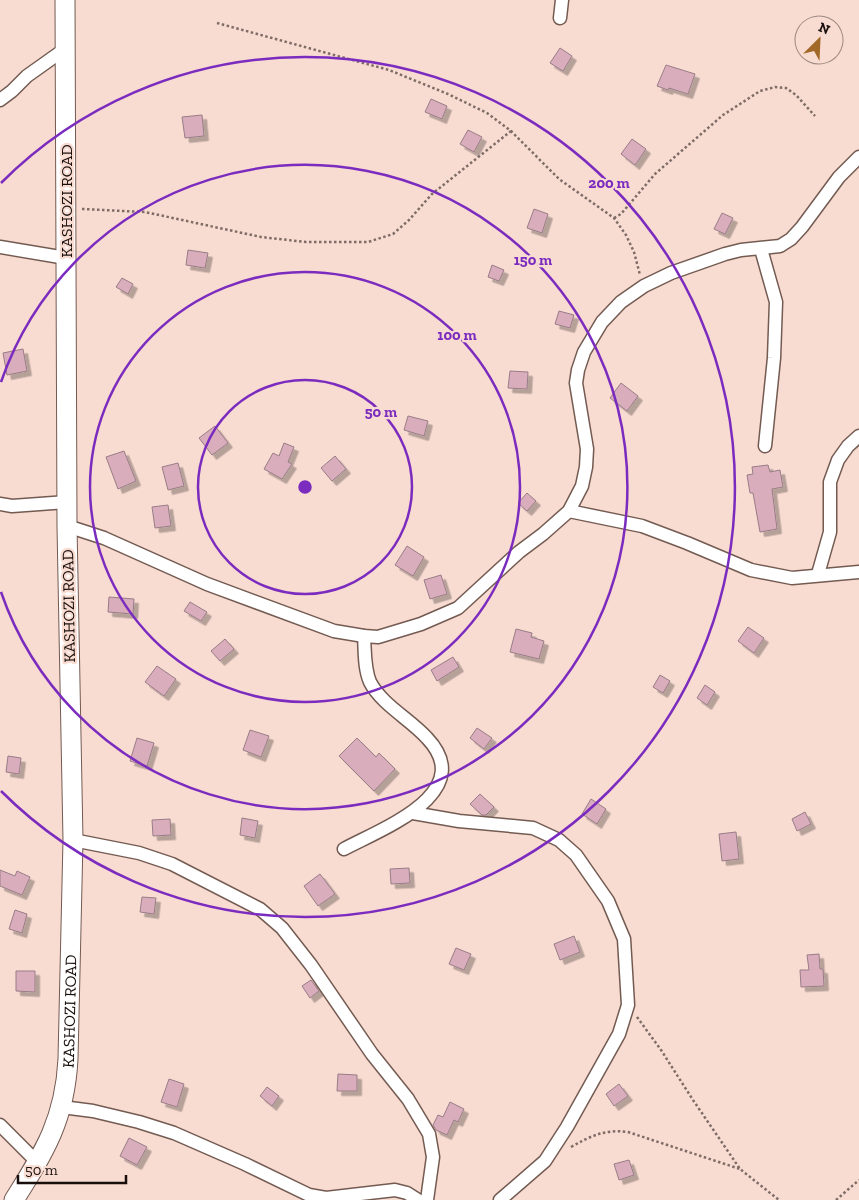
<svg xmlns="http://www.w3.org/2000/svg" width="859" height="1200" font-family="'Zilla Slab',serif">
<defs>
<filter id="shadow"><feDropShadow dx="4.5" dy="4.5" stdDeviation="0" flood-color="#0004"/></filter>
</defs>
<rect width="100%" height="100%" fill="#f8dbd1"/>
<g fill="#daadbc" stroke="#987d86" filter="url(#shadow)">
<path d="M560,48L572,56L563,71L550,63Z"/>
<path d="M666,65L695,74L688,94L669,88L668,90L657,86Z"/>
<path d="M431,99L447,106L442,119L425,112Z"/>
<path d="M202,115L204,136L185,138L182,117Z"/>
<path d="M468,130L482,137L474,152L460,144Z"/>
<path d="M632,139L646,149L635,165L621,154Z"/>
<path d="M534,209L548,214L542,233L527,228Z"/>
<path d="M722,213L733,218L725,234L714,229Z"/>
<path d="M188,250L208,253L205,268L186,265Z"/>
<path d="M492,265L504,270L499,281L488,277Z"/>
<path d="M122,278L133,284L128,294L116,287Z"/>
<path d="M559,311L574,315L570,328L555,324Z"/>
<path d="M23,349L27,371L7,375L3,353Z"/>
<path d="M510,371L528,372L527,389L508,388Z"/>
<path d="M621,383L638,396L627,411L610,398Z"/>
<path d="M408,416L428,421L424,436L404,430Z"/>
<path d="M215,426L228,443L212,455L199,438Z"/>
<path d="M284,443L294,447L288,462L292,464L282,479L264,469L273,453L279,456Z"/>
<path d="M124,451L136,481L118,489L106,457Z"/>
<path d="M335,456L346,469L332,481L321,468Z"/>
<path d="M178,463L184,486L168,490L162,467Z"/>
<path d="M768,465L770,472L780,470L783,487L772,489L777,529L760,532L753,493H750L747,475L753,474L752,467Z"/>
<path d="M527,493L536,501L527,511L518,503Z"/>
<path d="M168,505L171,526L155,528L152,507Z"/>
<path d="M407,546L424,557L413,576L395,565Z"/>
<path d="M441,575L447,594L430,599L424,580Z"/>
<path d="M109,597L134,599L133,614L108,612Z"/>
<path d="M190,602L207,612L201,621L184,611Z"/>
<path d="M748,627L764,638L754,653L738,641Z"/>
<path d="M516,629L532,633L531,637L544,641L539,659L510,652Z"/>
<path d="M225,639L234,649L220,661L211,651Z"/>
<path d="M453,657L459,667L437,681L431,670Z"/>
<path d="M157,666L176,679L164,696L145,682Z"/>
<path d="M660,675L670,681L663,693L653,687Z"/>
<path d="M705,685L715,692L707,705L697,698Z"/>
<path d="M477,728L492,738L484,749L470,738Z"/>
<path d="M250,730L269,736L261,757L243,750Z"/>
<path d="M137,738L154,743L147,766L130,761Z"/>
<path d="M357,738L376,757L379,753L395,769L374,791L339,756Z"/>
<path d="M8,756L21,758L19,774L6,772Z"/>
<path d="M480,794L494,807L486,815H482L470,804Z"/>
<path d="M591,799L606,809L597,824L582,814Z"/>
<path d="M805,812L811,824L797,831L792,819Z"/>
<path d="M242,818L258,821L255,838L240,835Z"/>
<path d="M170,819L171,835L153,836L152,820Z"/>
<path d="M736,832L739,859L722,861L719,834Z"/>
<path d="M409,868L410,883L391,884L390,869Z"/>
<path d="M0,870L15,876L17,871L30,877L22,895L0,886Z"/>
<path d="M320,874L335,894L318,906L304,886Z"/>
<path d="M142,897L156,898L154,914L140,912Z"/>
<path d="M15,910L27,914L22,933L9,929Z"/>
<path d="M574,936L580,952L560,960L554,944Z"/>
<path d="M456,948L471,954L464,970L449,964Z"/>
<path d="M819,954L820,969H823L824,986L801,987L800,970H809L807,955Z"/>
<path d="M16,971H35V992L16,991Z"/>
<path d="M311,980L319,991L310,998L302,986Z"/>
<path d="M338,1074L357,1075V1091H337Z"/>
<path d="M169,1079L184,1084L177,1107L161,1102Z"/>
<path d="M619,1084L628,1096L614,1106L606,1094Z"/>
<path d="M267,1087L279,1096L272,1106L260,1096Z"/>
<path d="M450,1102L464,1109L458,1122L454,1120L447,1135L436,1130L433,1125L438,1115L443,1117Z"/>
<path d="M129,1138L147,1147L137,1165L120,1156Z"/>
<path d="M629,1160L634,1175L619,1180L614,1164Z"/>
</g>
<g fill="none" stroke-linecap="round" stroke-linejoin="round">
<defs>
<g id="street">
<path d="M560,18L562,0"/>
<path d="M0,100L12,91L27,76L65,49"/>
<path d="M0,247L66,258"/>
<path d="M761,249L776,302L774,358L765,446"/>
<path d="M0,504L12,506L67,502"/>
<path d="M569,511L642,526L687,543L751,570L792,578L859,572"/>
<path d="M67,526L104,538L207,584L334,631L364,636L378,637L421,624L458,608L519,552L543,534L569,511L582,486L586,467L587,449L576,383L578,370L584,352L602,322L621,302L644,286L671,273L725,254L741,250L780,246L791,239L802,227L839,177L859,157"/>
<path d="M818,574L830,532V482L838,460L848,446L859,436"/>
<path d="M413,813L459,821L533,828L559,840L576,855L608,901L624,939L628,1005L619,1034L567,1127L545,1161L500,1200"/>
<path d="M73,840L139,853L172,864L260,909L282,928L311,965L372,1054L408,1099L429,1134L433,1157L427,1200"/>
<path d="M344,849C381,829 479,793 427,738C410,719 382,705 370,682C364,668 365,651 364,636"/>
<path d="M62,1107L93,1111L139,1122L174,1133L245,1164L309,1195L326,1198L395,1190L407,1193L418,1200"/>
<path d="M0,1125L38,1163"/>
</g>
<g id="secondary">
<path id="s1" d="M14,1200C45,1151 65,1119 68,1059L73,840L67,526L65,0"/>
</g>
</defs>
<use href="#street" stroke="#735b52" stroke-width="15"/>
<use href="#secondary" stroke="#735b52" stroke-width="21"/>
<g stroke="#7e6c66" stroke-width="2.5" stroke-dasharray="2.5 2.5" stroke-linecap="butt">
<path d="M217,23L389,70L448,94L487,113L511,131L559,179L614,218L626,235L634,252L640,275"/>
<path d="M82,209L145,212L261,237L306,242H368L393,234L409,220L432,194L511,131"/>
<path d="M614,218L621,214L655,174L723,115L760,91L775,87L786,88L796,95L815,116"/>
<path d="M637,1017L661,1050L693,1100L740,1169L779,1200"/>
<path d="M571,1147C591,1136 604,1129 628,1132L740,1169"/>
<path d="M836,1200L859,1180"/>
</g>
<use href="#street" stroke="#fff" stroke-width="12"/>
<use href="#secondary" stroke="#fff" stroke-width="19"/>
</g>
<g fill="none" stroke="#7b2cbf" stroke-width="2.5">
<circle cx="305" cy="487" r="107"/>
<circle cx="305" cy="487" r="215"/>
<path d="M1 382A322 322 0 1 1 1 592"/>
<path d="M1 183A430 430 0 1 1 1 791"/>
</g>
<g text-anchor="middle" stroke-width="4.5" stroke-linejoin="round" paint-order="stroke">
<g font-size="16" fill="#180f0c" stroke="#f8dbd1">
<text transform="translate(66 201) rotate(-90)" y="6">KASHOZI ROAD</text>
<text transform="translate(68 606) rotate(-91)" y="6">KASHOZI ROAD</text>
<text dy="6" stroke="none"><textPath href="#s1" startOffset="201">KASHOZI ROAD</textPath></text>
</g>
</g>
<circle cx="305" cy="487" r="8" fill="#7b2cbf" stroke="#f8dbd1" stroke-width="2.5"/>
<g font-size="15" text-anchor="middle" font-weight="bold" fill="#7b2cbf" stroke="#f8dbd1" stroke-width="4.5" stroke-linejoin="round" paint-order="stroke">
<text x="609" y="188">200 m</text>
<text x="533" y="265">150 m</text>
<text x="457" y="340">100 m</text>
<text x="381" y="417">50 m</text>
</g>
<g transform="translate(819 40) rotate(24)"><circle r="24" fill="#f8dbd1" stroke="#9e8982"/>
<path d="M0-4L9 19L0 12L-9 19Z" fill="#a26827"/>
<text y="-8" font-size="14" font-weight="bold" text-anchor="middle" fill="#180f0c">N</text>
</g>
<path d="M18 1175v8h108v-8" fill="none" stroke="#180f0c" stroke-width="2.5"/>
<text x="25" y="1175" font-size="15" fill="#180f0c" stroke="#f8dbd1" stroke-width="4" paint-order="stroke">50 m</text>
</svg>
